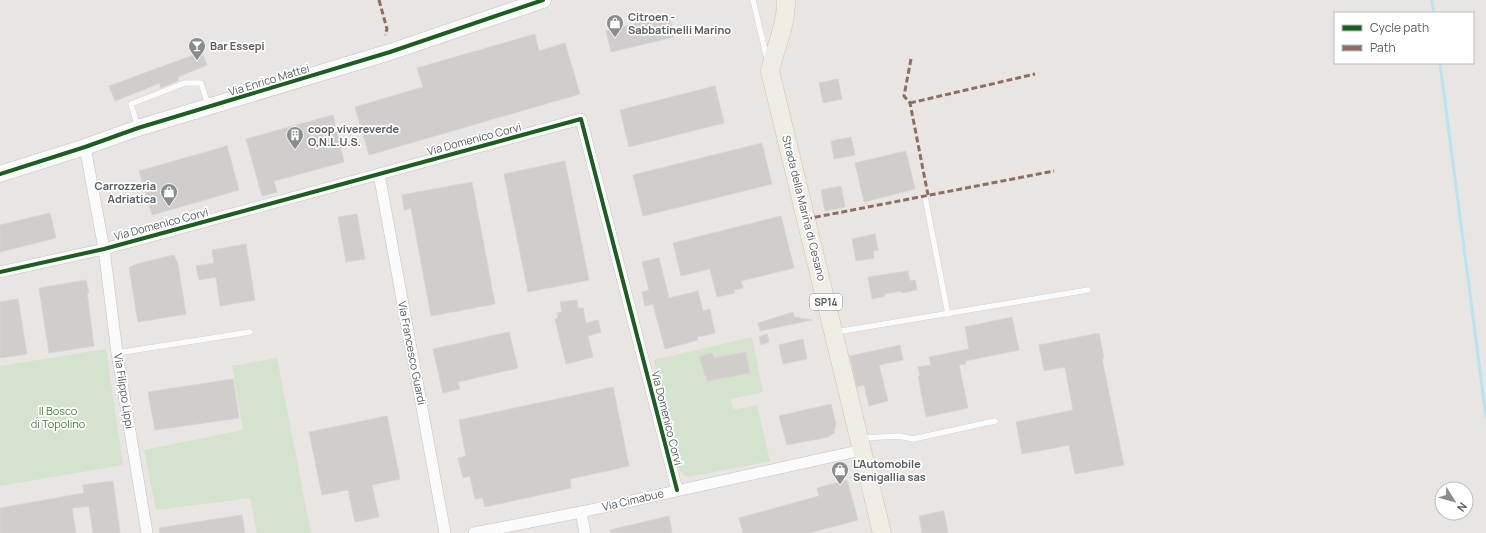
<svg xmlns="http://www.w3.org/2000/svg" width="1486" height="533" font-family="Manrope,sans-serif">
<rect width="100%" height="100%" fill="#e8e5e2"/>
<g fill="#d4e3cd">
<path d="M752,337L763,392L731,399L733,410L757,405L770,461L688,477L684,475L679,469L654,360Z"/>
<path d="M106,349L123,465L0,486V366Z"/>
<path d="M277,358L311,533H257L250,498L156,510L144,450L243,430L232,366Z"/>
</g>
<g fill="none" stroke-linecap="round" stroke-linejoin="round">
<g stroke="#b6e4f3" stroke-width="3">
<path d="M1432,0L1434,13"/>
<path d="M1440,63L1486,417"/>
</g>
</g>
<g fill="#d0cdcc" stroke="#d7d4d2">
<path d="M669,15L674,37L611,52L606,31Z"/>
<path d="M535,34L539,51L565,43L580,94L369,155L355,107L423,87L417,68Z"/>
<path d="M202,52L207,65L178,77V81L160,88V83L115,101L109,86Z"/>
<path d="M838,79L842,99L823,103L819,83Z"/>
<path d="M715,86L724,123L629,147L620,110Z"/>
<path d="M333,115L344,162L274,181L277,192L262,196L246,139Z"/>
<path d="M851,137L855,155L834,159L831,141Z"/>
<path d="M762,143L772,184L643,216L633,175Z"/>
<path d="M227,146L239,190L152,215L139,171Z"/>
<path d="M906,151L915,189L864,202L855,163Z"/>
<path d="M565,161L589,280L528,292L504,174Z"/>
<path d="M472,182L495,304L431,316L411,208L404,210L402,195Z"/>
<path d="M841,186L845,207L825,211L821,190Z"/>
<path d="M50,213L56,238L0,252V225Z"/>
<path d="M357,214L365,259L346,262L338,217Z"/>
<path d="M781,216L794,268L741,281L743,288L734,290L735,293L717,297L710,269L681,276L673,243Z"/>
<path d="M875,234L878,250L873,251L874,258L856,261L852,239Z"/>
<path d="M246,244L255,300L220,306L216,277L199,280L196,266L214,263L212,250Z"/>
<path d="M174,255L178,265L186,314L138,322L129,268L136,264Z"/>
<path d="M659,258L669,298L698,291L703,311L710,309L715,333L697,337L698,340L665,349L653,304L645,306L642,292L649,290L642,262Z"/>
<path d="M908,271L910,281L915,280L917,290L901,293V291L884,294L885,296L872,299L868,277Z"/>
<path d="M86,280L89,293H87L94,346L49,353L39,288Z"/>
<path d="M18,299L27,354L0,358V302Z"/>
<path d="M577,300L578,308H583L586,323L598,320L601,332L588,336L593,357L566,364L555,319L558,318L557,313L562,312L560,302Z"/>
<path d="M793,312L794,317L812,320L760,331L758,323Z"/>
<path d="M1012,317L1019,350L965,361L966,364L959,365L968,408L926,417L918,376H920L918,367L931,365L929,357L969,349L965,327Z"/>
<path d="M509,332L518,368L458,382L460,389L443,393L433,349Z"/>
<path d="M1099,333L1104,359H1102L1124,465L1075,474L1069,445L1022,454L1016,422L1073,410L1065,367L1044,371L1039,345Z"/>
<path d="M767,334L769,342L761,345L759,337Z"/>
<path d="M803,339L807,359L783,364L779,345Z"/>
<path d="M900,345L903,360L879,365L888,401L869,406L864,385L857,387L850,356Z"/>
<path d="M746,352L750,373L707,381L699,357L712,353L714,358Z"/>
<path d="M233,379L239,418L155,430L148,392Z"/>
<path d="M613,387L629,466L570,479L571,488L485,507L483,498L475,499L470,476L463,478L458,458L466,456L459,420Z"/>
<path d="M831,404L836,424L834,433L828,437L787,445L779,416Z"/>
<path d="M387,416L400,479L372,485L379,517L355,522L348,490L322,495L309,432Z"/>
<path d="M847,480L858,520L809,533H743L739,518L819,496L817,488Z"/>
<path d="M113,481L120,533H93L89,506L72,508L76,533H0V508L84,493L83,485Z"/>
<path d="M944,511L948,533H922L919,516Z"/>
<path d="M242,515L245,533H160L159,528Z"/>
<path d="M669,516L672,533H611L610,530Z"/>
</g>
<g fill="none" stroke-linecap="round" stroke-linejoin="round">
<defs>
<g id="lane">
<path d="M753,0L767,59"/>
<path d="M138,127L131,104L185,83H201L208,105"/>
<path d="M925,197L948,314"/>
<path d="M836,332L1088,290"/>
<path d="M117,353L250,332"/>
<path d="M862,438L899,436L913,439L995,421"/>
</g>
<g id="street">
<path d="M85,147L104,249L117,353L147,533"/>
<path d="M379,174L445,533"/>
<path d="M0,272L104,249L581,119L677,490"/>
<path d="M581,512L585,533"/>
<path d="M474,533L581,512L862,450"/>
</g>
<path id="secondary" d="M0,174L85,147L138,128L390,52L543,0"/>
<path id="primary" d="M786,0C787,24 775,47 770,71L882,533"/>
</defs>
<use href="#lane" stroke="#c3c3c3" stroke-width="6"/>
<use href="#street" stroke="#c3c3c3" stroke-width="12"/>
<use href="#secondary" stroke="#c3c3c3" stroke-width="17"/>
<use href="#primary" stroke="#cfc1b0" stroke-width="19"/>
<use href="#lane" stroke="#fcfbfb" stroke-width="5.5"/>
<use href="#street" stroke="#fcfbfb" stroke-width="11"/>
<use href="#secondary" stroke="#fcfbfb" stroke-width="16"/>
<use href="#primary" stroke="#f0ede5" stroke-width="18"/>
<g stroke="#8d6e63" stroke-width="3" stroke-dasharray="6 3" stroke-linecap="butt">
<path d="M379,0L387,29L385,35"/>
<path d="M911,59L904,96L910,103L928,195"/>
<path d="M910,103L1035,74"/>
<path d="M806,219L1054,171"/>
</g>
<defs>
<g id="cycleway">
<path d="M0,174L85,147L138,128L390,52L543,0"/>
<path d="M0,272L104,249L581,119L677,490"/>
</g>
</defs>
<use href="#cycleway" stroke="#fff" stroke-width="6"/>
<use href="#cycleway" stroke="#1b5e20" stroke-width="4"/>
</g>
<defs>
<symbol id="shop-pin" viewBox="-11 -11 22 30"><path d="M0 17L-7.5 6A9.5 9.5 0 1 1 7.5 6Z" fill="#8a8d8e" stroke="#fff"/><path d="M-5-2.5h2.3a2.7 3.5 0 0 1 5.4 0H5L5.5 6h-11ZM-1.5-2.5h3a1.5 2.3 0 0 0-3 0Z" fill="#fff"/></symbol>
<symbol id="bar-pin" viewBox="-11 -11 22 30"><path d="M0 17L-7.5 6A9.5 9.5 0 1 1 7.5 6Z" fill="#8a8d8e" stroke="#fff"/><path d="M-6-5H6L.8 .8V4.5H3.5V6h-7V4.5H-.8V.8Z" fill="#fff"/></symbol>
<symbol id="building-pin" viewBox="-11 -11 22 30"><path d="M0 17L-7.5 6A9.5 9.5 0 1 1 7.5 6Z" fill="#8a8d8e" stroke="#fff"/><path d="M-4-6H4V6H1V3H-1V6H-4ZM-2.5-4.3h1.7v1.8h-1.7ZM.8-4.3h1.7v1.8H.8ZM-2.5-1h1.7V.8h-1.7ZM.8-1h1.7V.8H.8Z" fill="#fff"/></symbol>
</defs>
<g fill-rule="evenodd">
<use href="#shop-pin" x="605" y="13" width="20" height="27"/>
<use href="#bar-pin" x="187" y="36" width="20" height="27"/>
<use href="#building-pin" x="285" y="125" width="20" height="27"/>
<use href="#shop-pin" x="159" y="182" width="20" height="27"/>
<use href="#shop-pin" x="830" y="460" width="20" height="27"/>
</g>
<g text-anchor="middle" stroke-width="3.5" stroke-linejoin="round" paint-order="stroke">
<rect fill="#fff" stroke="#8a8e90" stroke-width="1" x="810" y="294" width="32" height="16" rx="3"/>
<g font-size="10" font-weight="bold" fill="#585d60">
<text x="826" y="306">SP14</text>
</g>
<g font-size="11" font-weight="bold" fill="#585d60" stroke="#fff" text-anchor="start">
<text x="628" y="21">Citroen -<tspan x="628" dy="13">Sabbatinelli Marino</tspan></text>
<text x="210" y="50">Bar Essepi</text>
<text x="308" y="133">coop vivereverde<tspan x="308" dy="13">O,N.L.U.S.</tspan></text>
<text x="156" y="190" text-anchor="end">Carrozzeria<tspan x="156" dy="13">Adriatica</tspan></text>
<text x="853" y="468">L'Automobile<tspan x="853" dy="13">Senigallia sas</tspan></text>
</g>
<g font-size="11" fill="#585d60" stroke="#fff">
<text transform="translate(269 80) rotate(-17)" y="4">Via Enrico Mattei</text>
<text transform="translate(474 139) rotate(-15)" y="4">Via Domenico Corvi</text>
<text transform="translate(804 208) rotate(76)" y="4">Strada della Marina di Cesano</text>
<text transform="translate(161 224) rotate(-15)" y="4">Via Domenico Corvi</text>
<text transform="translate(412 353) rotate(79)" y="4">Via Francesco Guardi</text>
<text transform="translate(124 391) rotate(81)" y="4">Via Filippo Lippi</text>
<text transform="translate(667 418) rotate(76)" y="4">Via Domenico Corvi</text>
<text transform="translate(633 500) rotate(-13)" y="4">Via Cimabue</text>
</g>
<g font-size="11" fill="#417f38" stroke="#fff">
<text x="58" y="415">Il Bosco<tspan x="58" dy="13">di Topolino</tspan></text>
</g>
</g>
<rect x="1334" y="12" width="140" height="52" fill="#ffffff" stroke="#bcbebf"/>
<rect x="1342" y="25" width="20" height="6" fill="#1b5e20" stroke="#bcbebf"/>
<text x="1370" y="32" font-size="12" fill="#585d60">Cycle path</text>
<rect x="1342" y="45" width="20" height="6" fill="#8d6e63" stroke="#bcbebf"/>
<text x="1370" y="52" font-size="12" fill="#585d60">Path</text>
<g transform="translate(1454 501) rotate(127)"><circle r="19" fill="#ffffff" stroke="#bcbebf"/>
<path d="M0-3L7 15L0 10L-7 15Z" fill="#8a8d8e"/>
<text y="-6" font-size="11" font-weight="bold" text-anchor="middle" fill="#585d60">N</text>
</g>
</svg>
